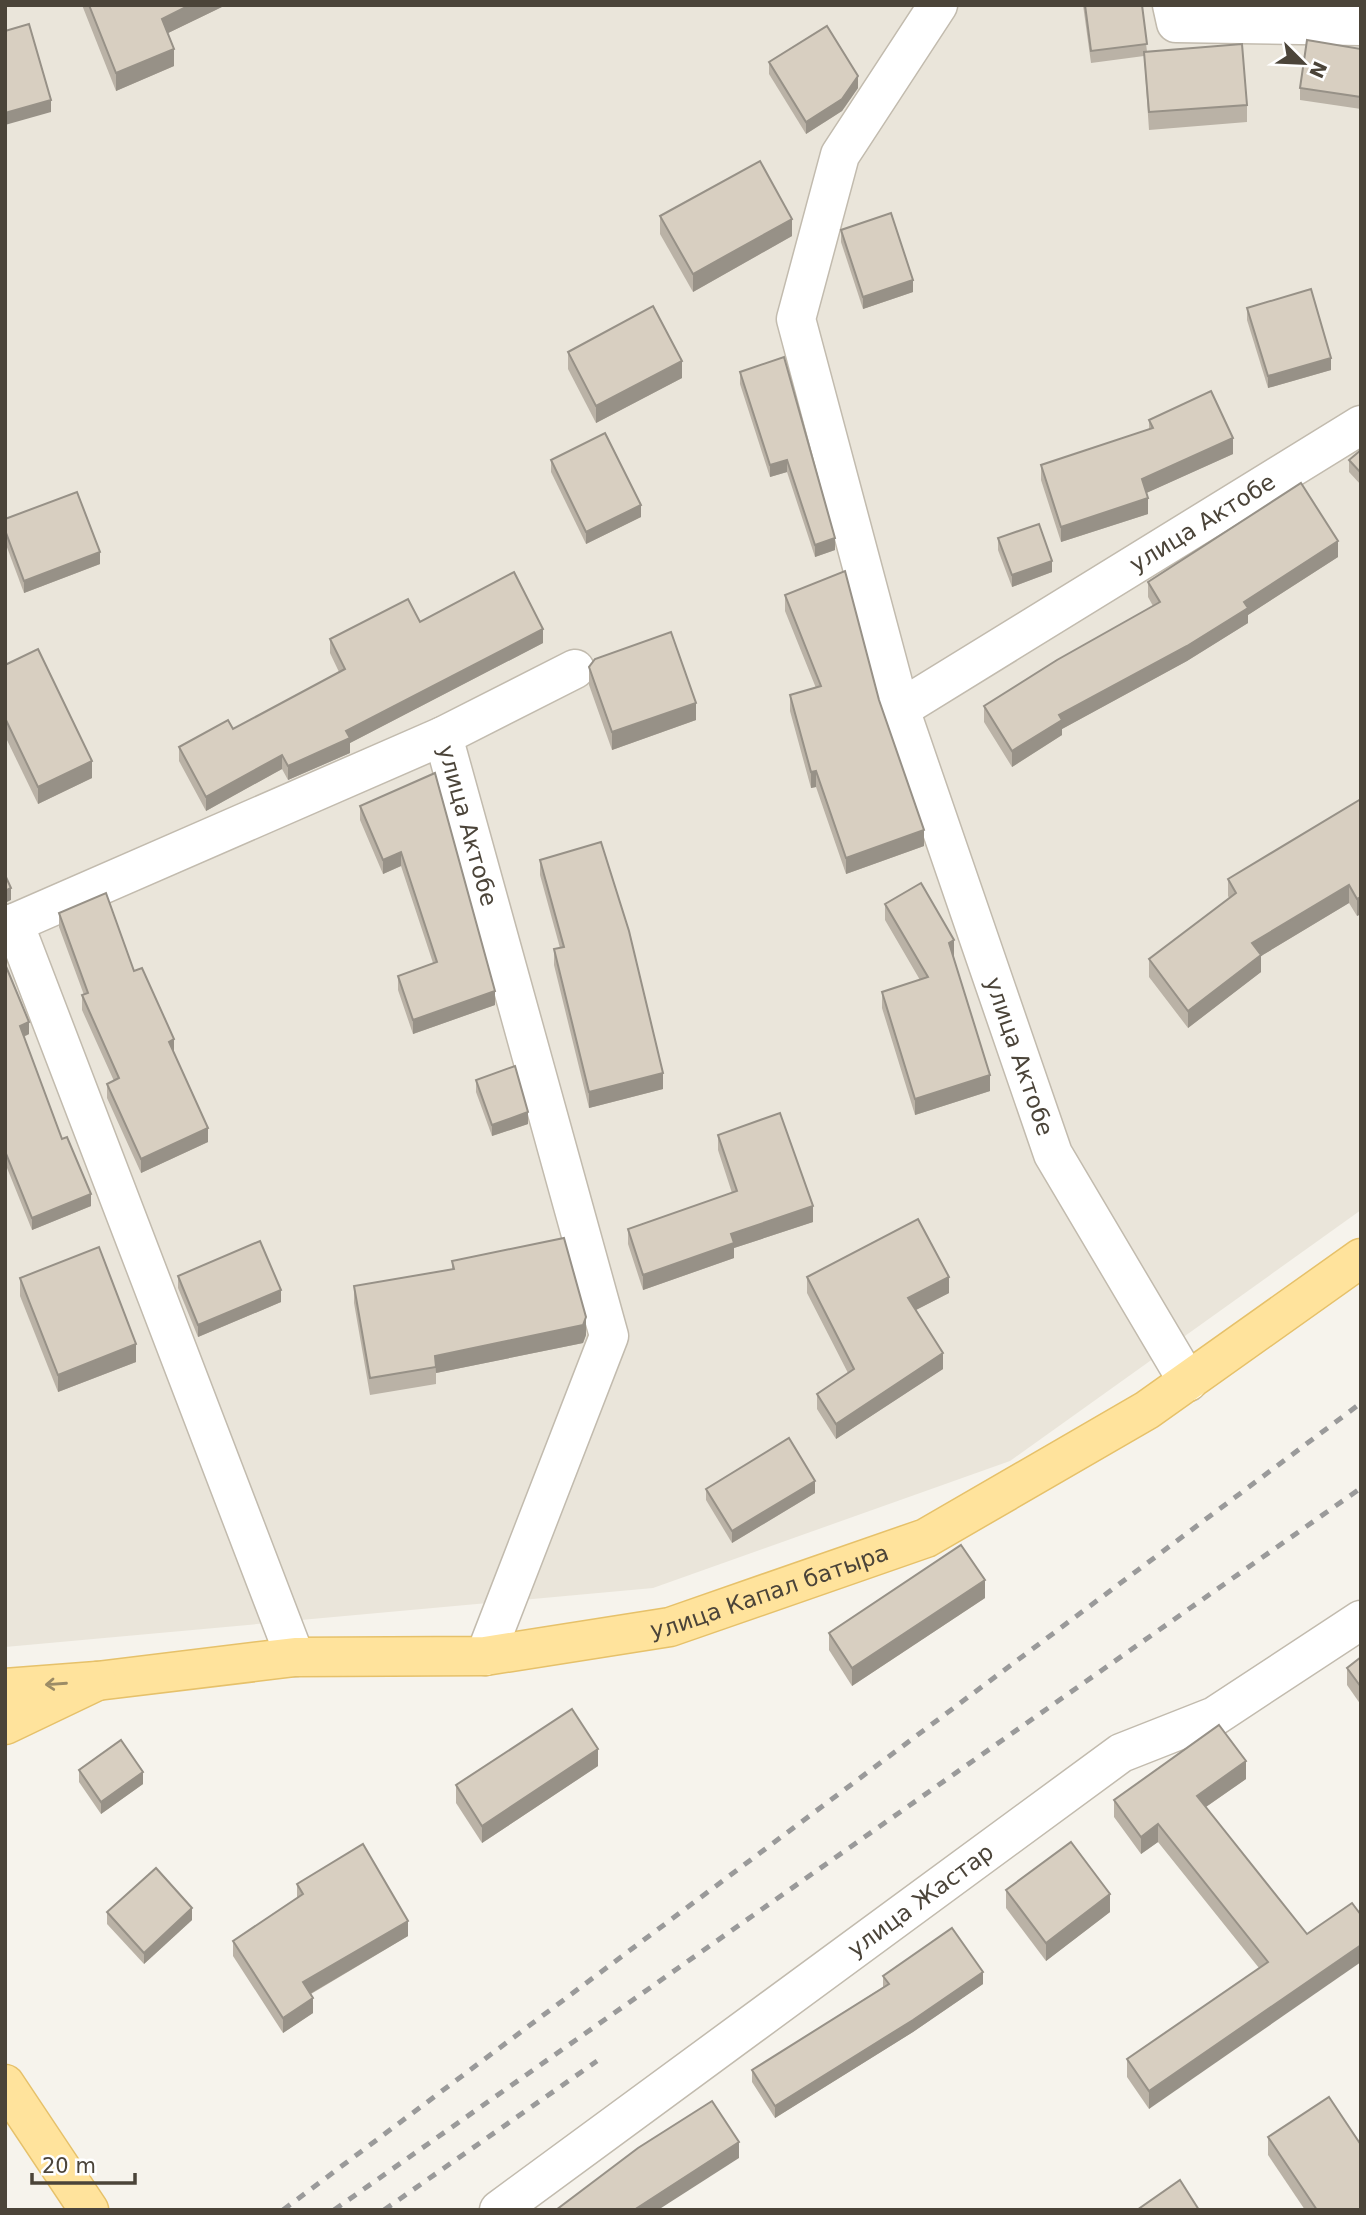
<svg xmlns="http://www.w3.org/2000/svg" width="1366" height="2215" font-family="'DejaVu Sans',sans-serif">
<rect width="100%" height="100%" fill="#f6f3ec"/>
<path fill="#eae5da" d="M5,5H1361V1210L1010,1461L653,1588L5,1647Z"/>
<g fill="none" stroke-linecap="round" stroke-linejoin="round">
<defs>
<g id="minor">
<path id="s1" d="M938,5L840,155L796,319L900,709L1053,1154L1188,1382"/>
<path d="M1172,5L1176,23L1361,26"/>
<path id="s2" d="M900,709L1361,425"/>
<path id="s3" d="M443,736L609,1336L485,1656"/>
<path d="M14,923L295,1657"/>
<path d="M5,927L443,736L575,669"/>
<path id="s4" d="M499,2210L1121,1753L1215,1716L1361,1620"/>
</g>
<g id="major">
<path id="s5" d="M97,1681L295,1657L485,1656L670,1627L926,1538L1147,1410L1361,1258"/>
<path d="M5,1688L97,1681L5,1725"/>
<path d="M5,2084L89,2210"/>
</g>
</defs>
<use href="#minor" stroke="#c2bbae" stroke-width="41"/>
<use href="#major" stroke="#e6c16a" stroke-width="41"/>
<use href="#minor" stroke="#fff" stroke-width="38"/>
<use href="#major" stroke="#ffe39c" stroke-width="38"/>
<g stroke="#9a9a9a" stroke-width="5" stroke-dasharray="9 9" stroke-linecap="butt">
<path d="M283,2210L1361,1403"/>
<path d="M334,2210L1361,1488"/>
<path d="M384,2210L597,2061"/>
</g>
</g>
<g fill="#bab2a6">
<path d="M82,5H226L168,33L174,66L116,91Z"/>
<path d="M1083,5H1142L1147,52L1247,105V122L1149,130L1144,56L1091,63Z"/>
<path d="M1361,49V109L1300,100V88Z"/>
<path d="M769,62L858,88L842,111L806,134L769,74Z"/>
<path d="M660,216L792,236L693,292L660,234Z"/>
<path d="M841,230L913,292L863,309L841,242Z"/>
<path d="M1247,308L1331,370L1268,388L1247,320Z"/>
<path d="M568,352L682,378L596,423L568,369Z"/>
<path d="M740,372L835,550L815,557L787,472L770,477L740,384Z"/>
<path d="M1149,420L1233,454L1146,493L1148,514L1061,542L1041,480V465L1149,429Z"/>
<path d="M1361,450V485L1349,472V460Z"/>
<path d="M551,460L641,517L586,544L551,472Z"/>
<path d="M5,519L100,564L24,593L5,542Z"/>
<path d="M998,538L1052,572L1012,587L998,550Z"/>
<path d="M1338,557L1248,615V623L1187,661L1062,729V735L1012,767L984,722V706L1153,606L1148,597V582Z"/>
<path d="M785,595L879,700L924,846L846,874L816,787L811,788L790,711V695L816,688L785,611Z"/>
<path d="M420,622L543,643L350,743V753L288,780L282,769L206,811L179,761V747L233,729L339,672L330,653V639Z"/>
<path d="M5,665L92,778L38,804L5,736Z"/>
<path d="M589,667L696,720L612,750L589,685Z"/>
<path d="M435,773L495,1005L413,1034L398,990V976L433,963L401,866L383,874L360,820V806Z"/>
<path d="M1361,799V914L1357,916L1349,903L1261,956V972L1188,1028L1149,977V959L1229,898L1228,896V879Z"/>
<path d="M540,860L663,1089L589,1108L554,965V949L560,948L540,875Z"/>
<path d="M885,904L954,956L953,957L990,1091L915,1115L882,1008V992L920,980L885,920Z"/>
<path d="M59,913L134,971L174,1053L208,1142L141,1173L107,1098V1084L114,1081L82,1010V995H84L59,927Z"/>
<path d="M5,964L29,1034L24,1037L62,1139L91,1206L32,1230L5,1163Z"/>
<path d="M476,1080L528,1124L492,1136L476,1092Z"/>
<path d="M718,1135L813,1222L734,1248V1258L643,1290L628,1244V1229L732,1193L718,1150Z"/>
<path d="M452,1261L586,1335L583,1343L436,1373V1384L370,1395L354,1303V1286L452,1269Z"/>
<path d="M178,1276L281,1302L198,1337L178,1288Z"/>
<path d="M807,1277L949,1293L916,1310L943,1369L836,1439L817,1409V1394L848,1373L807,1293Z"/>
<path d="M20,1278L136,1362L58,1392L20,1296Z"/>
<path d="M706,1489L815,1493L732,1543L706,1500Z"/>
<path d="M985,1598L852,1686L829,1650V1633Z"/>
<path d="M1361,1657V1705L1347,1685V1668Z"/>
<path d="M598,1766L482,1843L456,1803V1785Z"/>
<path d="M79,1770L143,1784L101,1814L79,1782Z"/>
<path d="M1246,1779L1206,1807L1307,1934L1149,2109L1127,2077V2059L1259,1968L1158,1842L1141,1854L1114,1817V1800Z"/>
<path d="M297,1884L408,1936L311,1994L313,2013L283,2033L233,1956V1941L297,1898Z"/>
<path d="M1006,1890L1110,1912L1046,1961L1006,1908Z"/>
<path d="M107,1912L192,1920L144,1964L107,1924Z"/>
<path d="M883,1976L983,1984L913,2032L775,2118L752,2082V2070L883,1987Z"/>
<path d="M1268,2137L1361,2210H1305L1268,2155Z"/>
</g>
<g fill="#979187">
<path d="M190,5H226L162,36V19Z"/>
<path d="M174,49V66L116,91V73Z"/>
<path d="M858,76V88L842,111L806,134V122Z"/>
<path d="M51,100V112L5,125V113Z"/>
<path d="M792,219V236L693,292V274Z"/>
<path d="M913,280V292L863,309V297Z"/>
<path d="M1331,358V370L1268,388V376Z"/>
<path d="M682,361V378L596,423V406Z"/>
<path d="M1233,438V454L1142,495V479Z"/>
<path d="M787,460V472L770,477V465Z"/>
<path d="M1148,498V514L1061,542V527Z"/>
<path d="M641,505V517L586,544V532Z"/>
<path d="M835,538V550L815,557V545Z"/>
<path d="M1338,541V557L1248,615V623L1187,661L1062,729V735L1012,767V751L1059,715L1244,602Z"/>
<path d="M100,552V564L24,593V581Z"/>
<path d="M1052,561V572L1012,587V575Z"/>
<path d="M543,629V643L350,743V753L288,780V766L346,731Z"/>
<path d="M696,703V720L612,750V732Z"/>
<path d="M282,755V769L206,811V797Z"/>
<path d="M92,761V778L38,804V787Z"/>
<path d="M816,771V787L811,788V772Z"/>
<path d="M924,830V846L846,874V858Z"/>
<path d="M401,852V866L383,874V860Z"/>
<path d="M1349,885V903L1261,956V972L1188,1028V1011L1252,943Z"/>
<path d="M11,888V900L5,903V891Z"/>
<path d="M1361,897V914L1357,916V899Z"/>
<path d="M954,940V956L949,959V943Z"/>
<path d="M495,991V1005L413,1034V1020Z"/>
<path d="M29,1022V1034L20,1038V1026Z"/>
<path d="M174,1039V1053L169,1042Z"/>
<path d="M663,1073V1089L589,1108V1092Z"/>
<path d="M990,1075V1091L915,1115V1099Z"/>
<path d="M528,1112V1124L492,1136V1125Z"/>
<path d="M208,1128V1142L141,1173V1159Z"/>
<path d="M91,1194V1206L32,1230V1218Z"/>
<path d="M813,1206V1222L734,1248V1258L643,1290V1275L731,1234Z"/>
<path d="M949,1277V1293L908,1314V1298Z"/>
<path d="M281,1290V1302L198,1337V1325Z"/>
<path d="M586,1317V1335L583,1343L436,1373L435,1356Z"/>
<path d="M136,1344V1362L58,1392V1375Z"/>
<path d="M943,1353V1369L836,1439V1424Z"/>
<path d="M815,1481V1493L732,1543V1531Z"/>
<path d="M985,1580V1598L852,1686V1668Z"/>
<path d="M598,1749V1766L482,1843V1826Z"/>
<path d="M1246,1761V1779L1197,1813V1796Z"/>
<path d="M143,1772V1784L101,1814V1802Z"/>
<path d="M1158,1824V1842L1141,1854V1837Z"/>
<path d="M1110,1894V1912L1046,1961V1943Z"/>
<path d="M192,1908V1920L144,1964V1953Z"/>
<path d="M408,1921V1936L303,1998V1982Z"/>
<path d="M1361,1945V1962L1149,2109V2091Z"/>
<path d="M983,1972V1984L913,2032L775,2118V2106Z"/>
<path d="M313,1998V2013L283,2033V2018Z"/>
<path d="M739,2142V2158L658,2210H634Z"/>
</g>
<g fill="#d8cfc1" stroke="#979187" stroke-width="2">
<path d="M89,5H190L162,19L174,49L116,73Z"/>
<path d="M1085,5H1142L1147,44L1091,51Z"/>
<path d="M29,24L51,100L5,113V31Z"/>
<path d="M827,26L858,76L842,99L806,122L769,62Z"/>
<path d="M1307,40L1361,49V97L1300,88Z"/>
<path d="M1242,44L1247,105L1149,112L1144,52Z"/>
<path d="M760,161L792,219L693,274L660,216Z"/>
<path d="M891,213L913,280L863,297L841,230Z"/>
<path d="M1311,289L1331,358L1268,376L1247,308Z"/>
<path d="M653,306L682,361L596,406L568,352Z"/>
<path d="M784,357L835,538L815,545L787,460L770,465L740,372Z"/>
<path d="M1211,391L1233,438L1142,479L1148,498L1061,527L1041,465L1153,428L1149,420Z"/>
<path d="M605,433L641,505L586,532L551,460Z"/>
<path d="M1361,450V473L1349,460Z"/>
<path d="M1301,483L1338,541L1244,602L1248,608L1187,646L1059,715L1062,720L1012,751L984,706L1057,660L1160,602L1148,582Z"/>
<path d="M77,492L100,552L24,581L5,530V519Z"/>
<path d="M1039,524L1052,561L1012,575L998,538Z"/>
<path d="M845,571L879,700L924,830L846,858L816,771L811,772L790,695L821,686L785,595Z"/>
<path d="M514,572L543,629L346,731L350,738L288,766L282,755L206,797L179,747L228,720L233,729L345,669L330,639L408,599L420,622Z"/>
<path d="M671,632L696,703L612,732L589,667L595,659Z"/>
<path d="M38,649L92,761L38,787L5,718V665Z"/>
<path d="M435,773L495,991L413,1020L398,976L437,962L401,852L383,860L360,806Z"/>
<path d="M1361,799V897L1357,899L1349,885L1252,943L1261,955L1188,1011L1149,959L1236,893L1228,879Z"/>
<path d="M601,842L629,931L663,1073L589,1092L554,949L564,947L540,860Z"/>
<path d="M5,875L11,888L5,891Z"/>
<path d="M921,883L954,940L949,943L990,1075L915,1099L882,992L928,977L885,904Z"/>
<path d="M106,893L134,971L142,968L174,1039L169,1042L208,1128L141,1159L107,1084L119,1078L82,995L88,993L59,913Z"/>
<path d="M5,964L29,1022L20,1026L62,1139L67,1137L91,1194L32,1218L5,1151Z"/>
<path d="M515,1066L528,1112L492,1125L476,1080Z"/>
<path d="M780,1113L813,1206L731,1234L734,1243L643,1275L628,1229L737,1191L718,1135Z"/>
<path d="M918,1219L949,1277L908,1298L943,1353L836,1424L817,1394L854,1369L807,1277Z"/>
<path d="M564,1238L586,1317L583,1325L435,1356L436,1367L370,1378L354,1286L454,1269L452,1261Z"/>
<path d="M260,1241L281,1290L198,1325L178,1276Z"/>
<path d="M99,1247L136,1344L58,1375L20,1278Z"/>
<path d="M789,1438L815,1481L732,1531L706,1489Z"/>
<path d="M961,1545L985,1580L852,1668L829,1633Z"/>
<path d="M1361,1657V1687L1347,1668Z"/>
<path d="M572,1709L598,1749L482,1826L456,1785Z"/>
<path d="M1219,1725L1246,1761L1197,1796L1307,1934L1352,1903L1361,1915V1945L1149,2091L1127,2059L1268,1962L1158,1824L1141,1837L1114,1800Z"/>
<path d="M121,1740L143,1772L101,1802L79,1770Z"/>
<path d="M1071,1842L1110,1894L1046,1943L1006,1890Z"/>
<path d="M363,1844L408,1921L303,1982L313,1998L283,2018L233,1941L303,1894L297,1884Z"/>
<path d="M156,1868L192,1908L144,1953L107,1912Z"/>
<path d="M952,1928L983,1972L913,2020L775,2106L752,2070L889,1984L883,1976Z"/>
<path d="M1329,2097L1361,2145V2210H1317L1268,2137Z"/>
<path d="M712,2101L739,2142L634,2210H556L638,2148Z"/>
<path d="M1180,2180L1199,2210H1137Z"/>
</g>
<defs><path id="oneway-shaft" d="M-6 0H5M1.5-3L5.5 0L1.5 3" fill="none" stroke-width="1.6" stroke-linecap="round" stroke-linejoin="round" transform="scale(1.75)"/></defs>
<use stroke="#9c8c66" href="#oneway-shaft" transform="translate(56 1684) rotate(176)"/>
<g text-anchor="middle" stroke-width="5" stroke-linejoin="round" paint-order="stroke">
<g font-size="23" fill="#4b4439" stroke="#fff">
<text dy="8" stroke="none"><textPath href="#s2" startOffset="355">улица Актобе</textPath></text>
<text dy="8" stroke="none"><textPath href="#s3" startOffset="93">улица Актобе</textPath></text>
<text dy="8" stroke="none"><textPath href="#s1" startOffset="1120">улица Актобе</textPath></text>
<text dy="8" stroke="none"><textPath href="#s5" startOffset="682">улица Капал батыра</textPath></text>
<text dy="8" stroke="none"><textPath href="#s4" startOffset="523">улица Жастар</textPath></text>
</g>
</g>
<rect width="1366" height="2215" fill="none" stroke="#4b4439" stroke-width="14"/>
<g transform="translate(1303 63) rotate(114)" stroke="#ffffff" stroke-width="5" paint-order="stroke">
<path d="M0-5L12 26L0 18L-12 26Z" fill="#4b4439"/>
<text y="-10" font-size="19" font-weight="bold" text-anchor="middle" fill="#4b4439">N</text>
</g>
<path d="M32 2173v10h103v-10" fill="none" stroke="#4b4439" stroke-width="3.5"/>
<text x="42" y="2173" font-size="21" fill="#4b4439" stroke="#ffffff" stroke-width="5" paint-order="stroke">20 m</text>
</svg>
